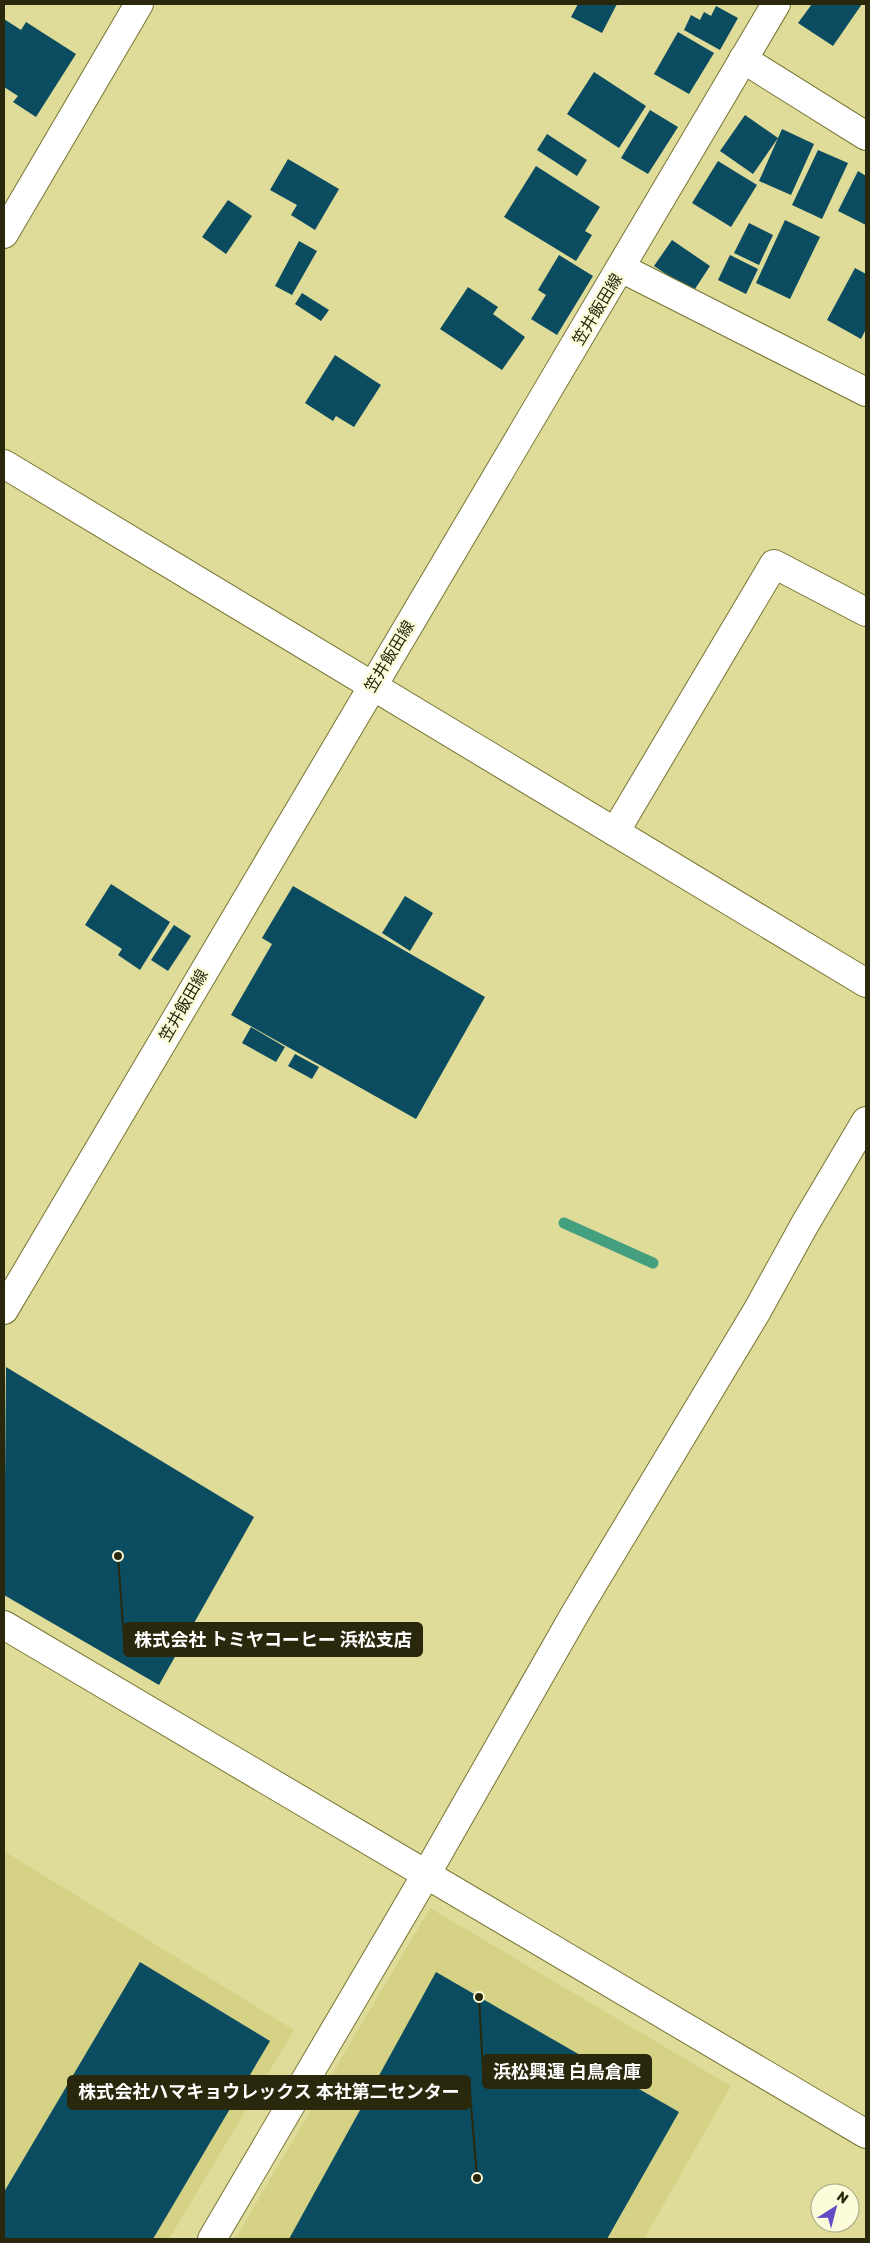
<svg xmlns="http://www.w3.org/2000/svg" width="870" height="2243" font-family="Rubik,'Noto Sans JP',sans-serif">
<rect width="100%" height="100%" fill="#dedc98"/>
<g fill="#d5d286">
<path d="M4,1851L294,2030L169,2239H4Z"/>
<path d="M430,1908L731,2086L644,2239H235Z"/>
</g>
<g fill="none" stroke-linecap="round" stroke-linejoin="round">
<path stroke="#439f7e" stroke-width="11" d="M564,1223L653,1263"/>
</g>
<g fill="#0c4c61">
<path d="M578,4H617L602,33L571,17Z"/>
<path d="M812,4H862L833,46L798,23Z"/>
<path d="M716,6L738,18L720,50L684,30L691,15L700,20L704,12L711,16Z"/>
<path d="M4,19L21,30L26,22L76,54L36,117L13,102L18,96L4,87Z"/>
<path d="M678,32L714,53L689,94L654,74Z"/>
<path d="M594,72L646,106L619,148L567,114Z"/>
<path d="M650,110L678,127L648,174L621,158Z"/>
<path d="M745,115L778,138L753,174L720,151Z"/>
<path d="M782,129L814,144L791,195L759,181Z"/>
<path d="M547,134L587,160L577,176L537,150Z"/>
<path d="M818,150L848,163L822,219L792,205Z"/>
<path d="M288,159L339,189L315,230L291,215L297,205L270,190Z"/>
<path d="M718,161L757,185L731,227L692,203Z"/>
<path d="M536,166L600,207L585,231L592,235L576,261L504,217Z"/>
<path d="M858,171L866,176V225L838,211Z"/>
<path d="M228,200L252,216L226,254L202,237Z"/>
<path d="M785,220L820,237L790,299L756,283Z"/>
<path d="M749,223L773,235L759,265L734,253Z"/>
<path d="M672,240L710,266L693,292L654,266Z"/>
<path d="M299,241L317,251L292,295L275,286Z"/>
<path d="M559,255L593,276L557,335L531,319L546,295L538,290Z"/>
<path d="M730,255L758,269L746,294L718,280Z"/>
<path d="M855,268L866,274V329L861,339L827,320Z"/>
<path d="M468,287L498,307L493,314L525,337L502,370L440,329Z"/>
<path d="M302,293L329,310L321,321L295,304Z"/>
<path d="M335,355L381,385L354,427L336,416L333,421L305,403Z"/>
<path d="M111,884L170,922L140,970L118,955L122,949L85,925Z"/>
<path d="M293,886L485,997L416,1119L231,1015L272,944L262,938Z"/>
<path d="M405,896L433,913L410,951L382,933Z"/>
<path d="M174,925L191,936L168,971L151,960Z"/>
<path d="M251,1027L285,1047L276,1062L242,1043Z"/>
<path d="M295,1054L319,1067L312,1079L288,1066Z"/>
<path d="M6,1367L254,1517L159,1685L4,1595Z"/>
<path d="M140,1962L270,2041L153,2239H4V2192Z"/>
<path d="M436,1972L679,2112L607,2239H289Z"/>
</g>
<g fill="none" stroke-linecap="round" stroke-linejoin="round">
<defs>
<g id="street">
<path d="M743,59L866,136"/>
<path d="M4,234L139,4"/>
<path d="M621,268L866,392"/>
<path d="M4,464L866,983"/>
<path d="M615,832L774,564L866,612"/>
<path d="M4,1625L866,2134"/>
<path d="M212,2239L427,1873L576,1612L757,1311L805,1224L866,1121"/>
</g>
<path id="secondary" d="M4,1310L776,4"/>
</defs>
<use href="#street" stroke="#777433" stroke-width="30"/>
<use href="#secondary" stroke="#777433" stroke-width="30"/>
<use href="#street" stroke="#fff" stroke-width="28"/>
<use href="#secondary" stroke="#fff" stroke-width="28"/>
</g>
<g text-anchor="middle" stroke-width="5" stroke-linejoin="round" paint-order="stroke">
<g font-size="16" fill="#29280c" stroke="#fcfbda">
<text transform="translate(597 309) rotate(-59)" y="6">笠井飯田線</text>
<text transform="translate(389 656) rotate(-59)" y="6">笠井飯田線</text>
<text transform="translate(183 1005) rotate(-60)" y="6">笠井飯田線</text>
</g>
</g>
<path fill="none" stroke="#29280c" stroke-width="2" d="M118 1556L124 1639M479 1997L483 2071M477 2178L470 2092"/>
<g fill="#29280c" stroke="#fcfbda" stroke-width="2">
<circle cx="118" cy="1556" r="5"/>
<circle cx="479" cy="1997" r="5"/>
<circle cx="477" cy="2178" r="5"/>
</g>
<g fill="#29280c" stroke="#29280c" stroke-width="2">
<rect x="124" y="1623" width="298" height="33" rx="5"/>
<rect x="483" y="2055" width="168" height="33" rx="5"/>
<rect x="68" y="2076" width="402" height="33" rx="5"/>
</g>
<g font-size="18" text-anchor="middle" font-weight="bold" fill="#fff">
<text x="273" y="1646">株式会社 トミヤコーヒー 浜松支店</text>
<text x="567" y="2078">浜松興運 白鳥倉庫</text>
<text x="269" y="2098">株式会社ハマキョウレックス 本社第二センター</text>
</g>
<rect width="870" height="2243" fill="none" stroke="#29280c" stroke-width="10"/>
<g transform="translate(835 2208) rotate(36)"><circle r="24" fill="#fcfbda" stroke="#a8a788"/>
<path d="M0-4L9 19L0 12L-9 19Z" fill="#614cc4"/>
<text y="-8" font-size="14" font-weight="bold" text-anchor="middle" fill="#29280c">N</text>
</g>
</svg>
